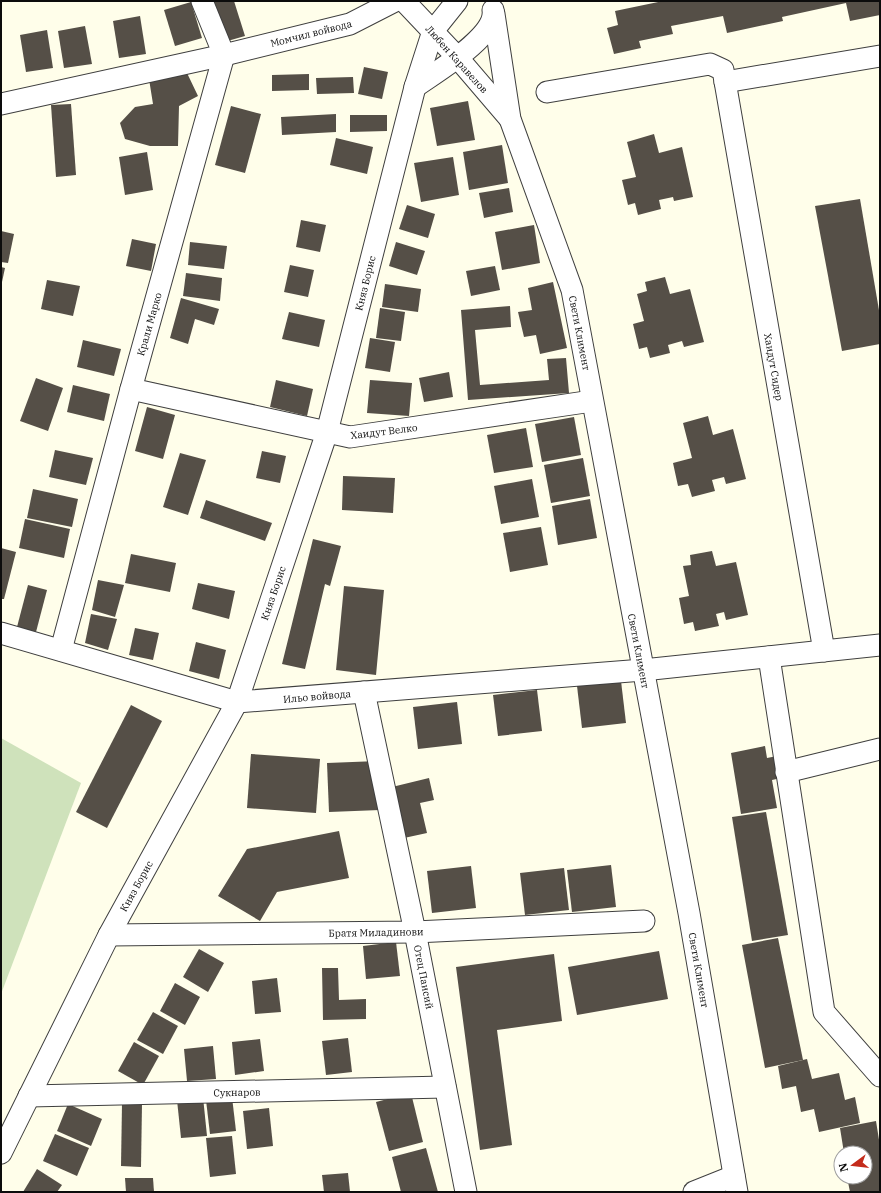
<svg xmlns="http://www.w3.org/2000/svg" width="881" height="1193" font-family="'IBM Plex Serif',serif">
<rect width="100%" height="100%" fill="#fffeea"/>
<path fill="#cfe2bb" d="M1,738L81,783L1,994Z"/>
<g fill="#554f47">
<path d="M211,1H234L245,36L224,42Z"/>
<path d="M663,1H880V15L850,21L846,3L782,17L783,21L727,33L723,16L671,26L673,34L639,41L641,48L614,54L607,28L618,25L615,11Z"/>
<path d="M191,2L202,38L175,46L164,10Z"/>
<path d="M140,16L146,54L119,58L113,21Z"/>
<path d="M85,26L92,64L64,68L58,31Z"/>
<path d="M47,30L53,68L26,72L20,35Z"/>
<path d="M364,67L388,72L382,99L358,94Z"/>
<path d="M187,73L198,96L179,106L178,146H150L125,139L120,123L135,107L153,104L149,79Z"/>
<path d="M309,74V90L272,91V75Z"/>
<path d="M353,77L354,93L317,94L316,78Z"/>
<path d="M468,101L475,140L437,146L430,108Z"/>
<path d="M71,104L76,175L56,177L51,105Z"/>
<path d="M231,106L261,114L245,173L215,165Z"/>
<path d="M336,114V132L282,135L281,117Z"/>
<path d="M350,115H387V131L350,132Z"/>
<path d="M654,134L659,153L682,147L693,197L674,201L673,197L659,200L661,209L638,215L635,203L628,205L622,180L636,177L627,142Z"/>
<path d="M336,138L373,147L367,174L330,165Z"/>
<path d="M502,145L508,183L469,190L463,152Z"/>
<path d="M147,152L153,190L125,195L119,157Z"/>
<path d="M453,157L459,195L421,202L414,163Z"/>
<path d="M509,188L513,212L484,218L479,193Z"/>
<path d="M860,199L880,316V344L842,351L815,206Z"/>
<path d="M407,205L435,214L428,238L399,229Z"/>
<path d="M301,220L326,225L320,252L296,247Z"/>
<path d="M534,225L540,263L502,270L495,232Z"/>
<path d="M1,231L14,234L8,263L1,262Z"/>
<path d="M132,239L156,244L151,271L126,266Z"/>
<path d="M190,242L227,246L224,269L188,265Z"/>
<path d="M396,242L425,251L417,275L389,266Z"/>
<path d="M290,265L314,270L308,297L284,292Z"/>
<path d="M495,266L500,290L471,296L466,271Z"/>
<path d="M1,267L5,268L2,282H1Z"/>
<path d="M186,273L222,278L220,301L183,296Z"/>
<path d="M665,277L670,294L690,289L704,342L684,347L682,341L668,345L670,353L650,358L647,347L639,349L633,324L644,321L637,294L647,291L645,282Z"/>
<path d="M47,280L80,286L73,316L41,309Z"/>
<path d="M553,282L567,348L540,354L536,335L524,337L518,312L532,310L528,288Z"/>
<path d="M385,284L421,289L418,312L382,307Z"/>
<path d="M181,298L219,309L214,325L195,319L188,344L170,338Z"/>
<path d="M510,306L511,327L475,330L480,385L549,380L547,359L566,358L569,393L468,400L461,310Z"/>
<path d="M380,308L405,312L401,341L376,338Z"/>
<path d="M289,312L325,320L319,347L282,339Z"/>
<path d="M370,338L395,342L390,372L365,368Z"/>
<path d="M83,340L121,349L114,376L77,367Z"/>
<path d="M449,372L453,397L424,402L419,378Z"/>
<path d="M36,378L63,388L48,431L20,421Z"/>
<path d="M276,380L313,389L307,416L270,407Z"/>
<path d="M370,380L412,383L409,416L367,413Z"/>
<path d="M73,385L110,394L104,421L67,412Z"/>
<path d="M147,407L175,415L163,459L135,451Z"/>
<path d="M708,416L713,435L733,429L746,479L726,484L724,477L712,480L715,491L692,497L688,484L678,486L673,463L692,458L683,423Z"/>
<path d="M574,417L581,455L542,462L535,424Z"/>
<path d="M526,428L533,467L494,473L487,435Z"/>
<path d="M55,450L93,458L86,485L49,477Z"/>
<path d="M262,451L286,456L280,483L256,478Z"/>
<path d="M180,453L206,460L188,515L163,507Z"/>
<path d="M583,458L590,496L551,503L544,465Z"/>
<path d="M343,476L395,478L393,513L342,510Z"/>
<path d="M532,479L539,517L501,524L494,486Z"/>
<path d="M33,489L78,499L72,527L27,518Z"/>
<path d="M590,499L597,538L558,545L552,506Z"/>
<path d="M206,500L272,523L265,541L200,518Z"/>
<path d="M25,519L70,529L64,558L19,548Z"/>
<path d="M541,527L548,565L510,572L503,533Z"/>
<path d="M313,539L341,546L330,586L325,584L305,669L282,664Z"/>
<path d="M1,548L16,552L4,599H1Z"/>
<path d="M712,551L716,566L736,562L748,615L726,620L724,612L716,614L719,626L695,631L693,622L684,624L679,598L689,596L683,566L691,565L690,555Z"/>
<path d="M131,554L176,563L170,592L125,583Z"/>
<path d="M98,580L124,585L115,617L92,610Z"/>
<path d="M198,583L235,591L229,619L192,609Z"/>
<path d="M28,585L47,590L36,632L17,627Z"/>
<path d="M344,586L384,590L376,675L336,670Z"/>
<path d="M91,614L117,619L108,650L85,643Z"/>
<path d="M135,628L159,633L153,660L129,655Z"/>
<path d="M196,642L226,650L219,679L189,671Z"/>
<path d="M621,681L626,723L582,728L577,686Z"/>
<path d="M537,690L542,731L498,736L493,695Z"/>
<path d="M457,702L462,744L418,749L413,707Z"/>
<path d="M131,705L162,721L107,828L76,812Z"/>
<path d="M765,746L767,758L777,756L781,778L772,780L777,808L741,814L731,753Z"/>
<path d="M251,754L320,759L316,813L247,808Z"/>
<path d="M378,761L380,810L329,812L327,763Z"/>
<path d="M429,778L434,800L420,803L427,833L404,838L392,787Z"/>
<path d="M766,812L788,935L752,941L732,817Z"/>
<path d="M339,831L349,878L277,892L260,921L218,896L247,849Z"/>
<path d="M611,865L616,907L572,912L567,870Z"/>
<path d="M471,866L476,908L432,913L427,871Z"/>
<path d="M564,868L569,910L525,915L520,873Z"/>
<path d="M778,938L803,1060L765,1068L742,945Z"/>
<path d="M396,942L400,976L366,979L363,946Z"/>
<path d="M199,949L224,963L208,992L183,977Z"/>
<path d="M659,951L668,999L577,1015L568,967Z"/>
<path d="M554,954L562,1021L497,1030L512,1145L480,1150L456,967Z"/>
<path d="M322,968H338L339,1000L366,999V1019L323,1020Z"/>
<path d="M277,978L281,1012L255,1014L252,981Z"/>
<path d="M175,983L200,997L185,1025L160,1011Z"/>
<path d="M153,1012L178,1026L163,1054L137,1040Z"/>
<path d="M348,1038L352,1072L326,1075L322,1041Z"/>
<path d="M260,1039L264,1071L235,1075L232,1042Z"/>
<path d="M134,1042L159,1056L143,1085L118,1071Z"/>
<path d="M213,1046L216,1079L187,1081L184,1049Z"/>
<path d="M807,1059L812,1079L839,1073L845,1100L855,1097L860,1123L819,1132L814,1109L801,1112L796,1086L782,1089L778,1066Z"/>
<path d="M411,1093L423,1142L389,1151L376,1102Z"/>
<path d="M203,1097L207,1136L181,1138L177,1100Z"/>
<path d="M232,1097L236,1131L210,1134L206,1100Z"/>
<path d="M68,1104L102,1119L91,1146L57,1131Z"/>
<path d="M122,1104H142L141,1167L121,1166Z"/>
<path d="M269,1108L273,1146L247,1149L243,1111Z"/>
<path d="M876,1121L880,1146V1192H850L847,1177H865V1153H844L840,1128Z"/>
<path d="M55,1134L89,1148L77,1176L43,1161Z"/>
<path d="M232,1136L236,1174L210,1177L206,1138Z"/>
<path d="M426,1148L438,1192H401L392,1157Z"/>
<path d="M37,1169L62,1185L57,1192H23Z"/>
<path d="M348,1173L350,1192H324L322,1175Z"/>
<path d="M125,1178H153L154,1192H126Z"/>
</g>
<g fill="none" stroke-linecap="round" stroke-linejoin="round">
<defs>
<g id="minor">
<path d="M404,1L457,57L510,119"/>
<path d="M494,14L510,119L572,290L689,913L737,1192"/>
<path d="M725,82L880,56"/>
<path d="M415,87C434,73 497,37 493,10"/>
<path d="M547,92L710,64L723,70L824,651"/>
<path d="M1,104L224,55L350,24L395,1"/>
<path d="M131,389L350,437L592,401"/>
<path d="M1,633L237,702L643,670L880,645"/>
<path d="M61,650L131,389L224,55L202,1"/>
<path d="M769,657L824,1012L880,1076"/>
<path d="M364,692L415,932L466,1192"/>
<path d="M786,772L880,749"/>
<path d="M109,935L415,932L644,921"/>
<path d="M29,1096L445,1087"/>
<path d="M1,1153L109,935L237,702L327,432L415,87L433,31L457,1"/>
<path d="M694,1192L734,1176"/>
</g>
</defs>
<use href="#minor" stroke="#3f3f3f" stroke-width="23"/>
<use href="#minor" stroke="#fff" stroke-width="21"/>
</g>
<g text-anchor="middle" stroke-width="4" stroke-linejoin="round" paint-order="stroke">
<g font-size="10" fill="#0c0c0c" stroke="#fff">
<text transform="translate(311 33) rotate(-14)" y="4">Момчил войвода</text>
<text transform="translate(457 59) rotate(48)" y="4">Любен Каравелов</text>
<text transform="translate(365 283) rotate(-76)" y="4">Княз Борис</text>
<text transform="translate(149 324) rotate(-74)" y="4">Крали Марко</text>
<text transform="translate(580 333) rotate(79)" y="4">Свети Климент</text>
<text transform="translate(774 367) rotate(80)" y="4">Хаидут Сидер</text>
<text transform="translate(384 431) rotate(-7)" y="4">Хаидут Велко</text>
<text transform="translate(273 593) rotate(-71)" y="4">Княз Борис</text>
<text transform="translate(639 651) rotate(79)" y="4">Свети Климент</text>
<text transform="translate(317 696) rotate(-5)" y="4">Ильо войвода</text>
<text transform="translate(136 886) rotate(-61)" y="4">Княз Борис</text>
<text transform="translate(376 932) rotate(-1)" y="4">Братя Миладинови</text>
<text transform="translate(699 970) rotate(80)" y="4">Свети Климент</text>
<text transform="translate(424 977) rotate(79)" y="4">Отец Паисий</text>
<text transform="translate(237 1092) rotate(-1)" y="4">Сукнаров</text>
</g>
</g>
<rect width="881" height="1193" fill="none" stroke="#0c0c0c" stroke-width="4"/>
<g transform="translate(853 1165) rotate(255)"><circle r="19" fill="#ffffff" stroke="#9e9e9e"/>
<path d="M0-3L7 15L0 10L-7 15Z" fill="#c42b1b"/>
<text y="-6" font-size="11" font-weight="bold" text-anchor="middle" fill="#0c0c0c">N</text>
</g>
</svg>
